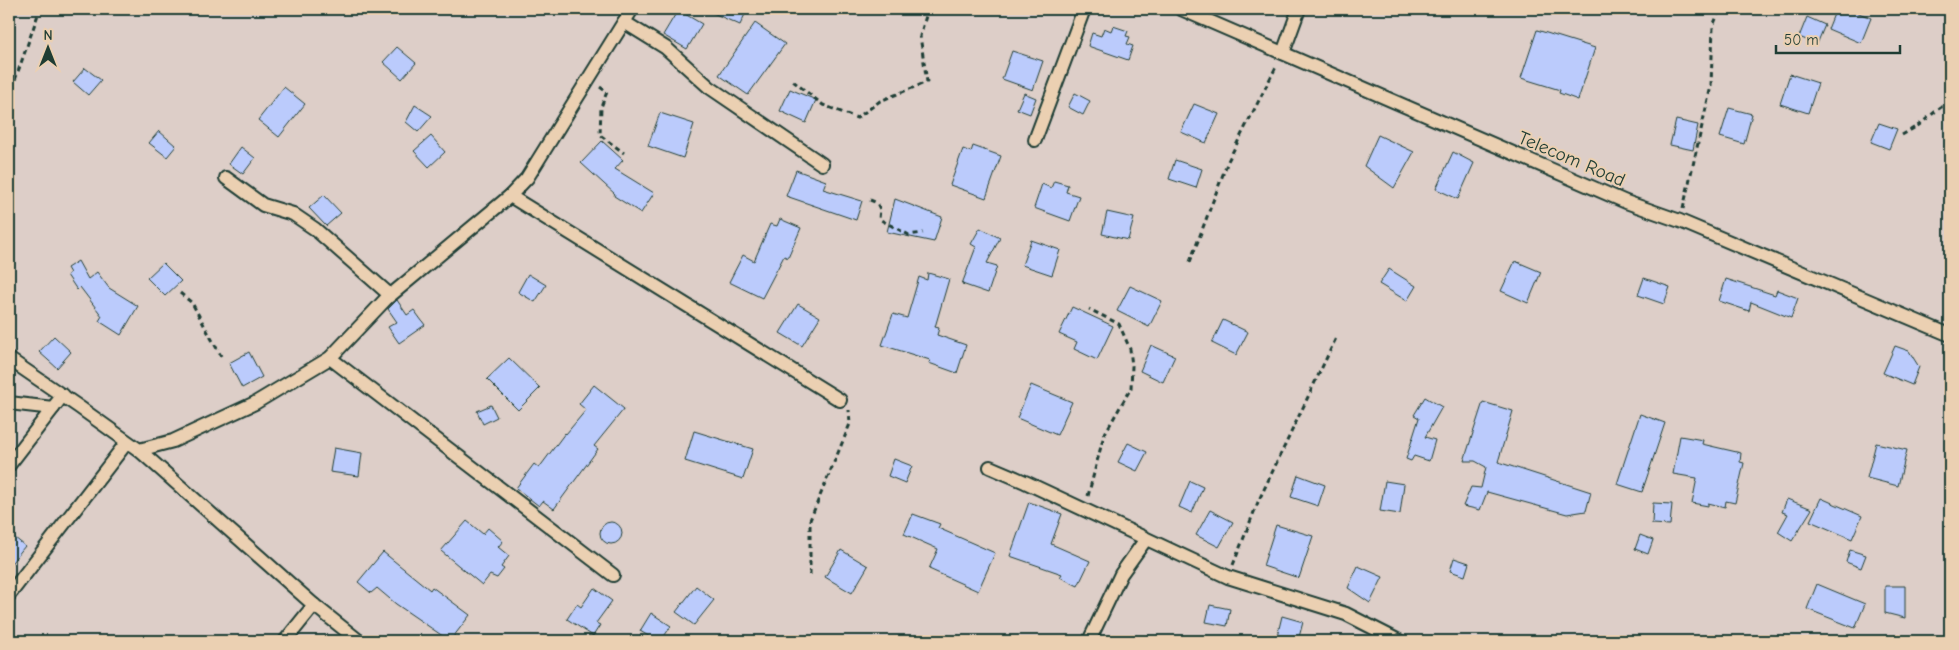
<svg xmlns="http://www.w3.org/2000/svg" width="1959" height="650" font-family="'Comic Neue',sans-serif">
<rect width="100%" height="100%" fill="#ddcec8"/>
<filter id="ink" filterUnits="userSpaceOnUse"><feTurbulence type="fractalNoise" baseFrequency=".02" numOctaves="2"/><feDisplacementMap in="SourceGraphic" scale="10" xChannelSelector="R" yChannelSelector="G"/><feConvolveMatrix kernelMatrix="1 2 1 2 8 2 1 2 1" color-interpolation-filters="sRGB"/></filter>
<g filter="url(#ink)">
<g fill="#bbcbfc" stroke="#1f3d34">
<path d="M704,9H739L746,12L740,25Z"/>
<path d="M1836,9H1849L1871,18L1861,43L1828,29Z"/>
<path d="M678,10L702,24L687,49L663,35Z"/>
<path d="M1807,17L1825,25L1817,44L1799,37Z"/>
<path d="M755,23L785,44L748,95L719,75Z"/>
<path d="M1113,26L1128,31L1126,36L1130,37L1127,44L1133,46L1128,60L1088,46L1092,33L1101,36L1104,28L1111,31Z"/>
<path d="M1537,30L1595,48L1578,100L1559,93L1560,90L1521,78Z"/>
<path d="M397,47L416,63L402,79L383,62Z"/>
<path d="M1012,51L1043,61L1033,90L1002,79Z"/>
<path d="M85,68L101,80L88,95L73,82Z"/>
<path d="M1790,74L1818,83L1808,113L1780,104Z"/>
<path d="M284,87L305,104L279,137L258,120Z"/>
<path d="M790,89L816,100L806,123L780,111Z"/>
<path d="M1024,93L1036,98L1030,114L1017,109Z"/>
<path d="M1075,93L1090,101L1083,115L1068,107Z"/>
<path d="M1194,104L1219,114L1206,143L1181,132Z"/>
<path d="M415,105L432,116L418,132L406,122Z"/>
<path d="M1729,108L1752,114L1744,144L1720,137Z"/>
<path d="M660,113L694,124L683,158L648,146Z"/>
<path d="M1676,120L1698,125L1693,150L1670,145Z"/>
<path d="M1879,123L1897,129L1889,149L1871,142Z"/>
<path d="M159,131L176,146L167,157L149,143Z"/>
<path d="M1378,135L1414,152L1394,188L1364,166Z"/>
<path d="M431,136L445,152L429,167L414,151Z"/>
<path d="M602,141L623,160L615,169L654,193L641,213L614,196L615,194L581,163Z"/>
<path d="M973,146L1001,156L986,198L950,185L963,149L971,152Z"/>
<path d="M241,147L255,158L243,174L229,164Z"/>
<path d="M1453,152L1474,163L1458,199L1436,189Z"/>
<path d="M1175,160L1202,169L1196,188L1169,179Z"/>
<path d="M796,170L826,181L823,189L862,201L856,220L786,196Z"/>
<path d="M1054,181L1068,185L1066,192L1079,196L1070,221L1034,208L1042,184L1051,188Z"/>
<path d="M324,195L341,213L326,226L309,208Z"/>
<path d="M895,199L942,217L934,242L887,232Z"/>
<path d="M1107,212L1134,218L1128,240L1102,234Z"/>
<path d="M780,219L801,228L788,258L784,256L762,298L729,282L743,255L754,261L770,224L777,226Z"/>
<path d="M980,228L1000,238L987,263L997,266L988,293L962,284L976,247L971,244Z"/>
<path d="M1031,240L1060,250L1052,275L1022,265Z"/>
<path d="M78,261L88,279L97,272L109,288L138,306L121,335L99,321L102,316L80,287L77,290L67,275L70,273L67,268Z"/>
<path d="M1515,261L1541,272L1528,303L1501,291Z"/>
<path d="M163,263L181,281L165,296L147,278Z"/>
<path d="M1389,269L1416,286L1407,301L1379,284Z"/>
<path d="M928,273L949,279L935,327L939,328L937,335L966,345L957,373L929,363L930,360L882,345L893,314L907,318L919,277L927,280Z"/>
<path d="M528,274L546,285L535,302L518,292Z"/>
<path d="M1644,278L1670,287L1664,304L1638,295Z"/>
<path d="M1726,279L1775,295L1777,290L1798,298L1791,318L1751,302L1749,311L1719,301Z"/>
<path d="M1130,286L1162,301L1149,327L1117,311Z"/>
<path d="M397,300L407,315L414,310L425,325L399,343L388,327L397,322L388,309Z"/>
<path d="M798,304L820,317L802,346L780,333Z"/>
<path d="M1072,307L1113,326L1097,360L1074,349L1077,342L1059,334Z"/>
<path d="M1223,320L1248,332L1236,355L1212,343Z"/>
<path d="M54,336L71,352L57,368L39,352Z"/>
<path d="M1151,345L1175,356L1163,382L1140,371Z"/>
<path d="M1895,346L1909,351L1919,367L1912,385L1883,373Z"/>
<path d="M249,352L262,377L242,388L229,363Z"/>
<path d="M509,358L540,388L518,410L487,379Z"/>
<path d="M594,385L624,409L594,446L598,449L554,509L543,501L539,506L516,488L534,464L539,468L565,433L566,434L586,410L579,404Z"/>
<path d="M1031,385L1072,402L1057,435L1017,418Z"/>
<path d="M1425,397L1442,407L1425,437L1435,440L1429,461L1414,456L1411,461L1406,459L1419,418L1414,415Z"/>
<path d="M1483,402L1513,411L1498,462L1591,492L1586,511L1567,514L1487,492L1480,510L1463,506L1471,487L1481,488L1486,467L1475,461H1464Z"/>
<path d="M491,405L497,417L483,424L477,411Z"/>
<path d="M1640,414L1665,423L1642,492L1617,484Z"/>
<path d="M694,431L753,449L743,479L685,461Z"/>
<path d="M1680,436L1703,440L1702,444L1741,453L1740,462L1744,463L1735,503L1726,501L1725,507L1708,503V506L1692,503L1697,478L1673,474Z"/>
<path d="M1128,443L1147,452L1137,471L1118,462Z"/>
<path d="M1876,443L1907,450L1898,486L1867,478Z"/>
<path d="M334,448L362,453L359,476L330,472Z"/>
<path d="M894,459L912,466L905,483L888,476Z"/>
<path d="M1298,475L1325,485L1318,506L1291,497Z"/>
<path d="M1190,481L1203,487L1192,513L1179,507Z"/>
<path d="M1385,481L1404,484L1400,514L1380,511Z"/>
<path d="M1821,498L1862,516L1852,539L1810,521Z"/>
<path d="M1787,499L1812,509L1792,541L1778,532L1788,514L1782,512Z"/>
<path d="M1029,502L1062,514L1051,544L1090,561L1078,586L1060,577L1062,574L1010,556Z"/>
<path d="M1653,503L1672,504L1670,525L1652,524Z"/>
<path d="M1210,510L1233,522L1219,547L1196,535Z"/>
<path d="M913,514L940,524L938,528L995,553L978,591L929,569L938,549L904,534Z"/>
<path d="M467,521L483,534L488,528L503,541L498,547L509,556L501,567L504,569L497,578L490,575L482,585L441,551Z"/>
<circle cx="611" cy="533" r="11"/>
<path d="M1276,525L1313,536L1299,578L1263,566Z"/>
<path d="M9,533L25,546L9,566Z"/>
<path d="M1640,535L1653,540L1648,554L1635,549Z"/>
<path d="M841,550L868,566L852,593L825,577Z"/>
<path d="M1850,550L1866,555L1861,568L1846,562Z"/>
<path d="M383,552L430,590L432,587L470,615L450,641L396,604L377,588L371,593L358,582Z"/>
<path d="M1454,558L1469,563L1465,576L1450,571Z"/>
<path d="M1358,566L1383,577L1370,603L1348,588Z"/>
<path d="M1817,584L1865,604L1855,628L1807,609Z"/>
<path d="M696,586L714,600L694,625L676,612Z"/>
<path d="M1885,586H1905V618L1885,613Z"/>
<path d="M594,588L612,601L596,623L600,625L593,636L567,619L577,604L581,607Z"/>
<path d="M1210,605L1230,609L1227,626L1206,622Z"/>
<path d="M651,613L671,626L661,641H657L640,631Z"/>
<path d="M1282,616L1303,622L1298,641H1276Z"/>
</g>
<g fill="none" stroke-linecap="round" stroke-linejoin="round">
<defs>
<g id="minor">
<path d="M1181,9L1626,202L1680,221L1950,335"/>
<path d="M624,22L666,48L709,87L822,164"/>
<path d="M1283,53L1299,9"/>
<path d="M1035,140L1084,9"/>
<path d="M226,178L263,205L293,214L315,229L390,295"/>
<path d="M510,196L840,400"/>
<path d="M330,358L613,575"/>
<path d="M9,359L79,407L139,450L173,441L255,403L330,358L386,299L510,196L527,178L632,9"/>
<path d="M9,403L53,408"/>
<path d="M139,450L314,605L285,641"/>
<path d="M9,465L63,395"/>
<path d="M990,467L1025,482L1228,577L1346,614L1399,641"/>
<path d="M9,595L127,442"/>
<path d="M314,605L359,641"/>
<path d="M1089,641L1121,574L1146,539"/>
</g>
</defs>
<use href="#minor" stroke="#1f3d34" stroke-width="16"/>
<g stroke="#1f3d34" stroke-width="3" stroke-dasharray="5 4" stroke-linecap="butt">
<path d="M793,81L823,105L857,118L880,101L927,82L920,36L926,16L922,9"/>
<path d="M600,87L607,92L601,107L600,135L624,153"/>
<path d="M9,106L14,83L40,9"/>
<path d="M1902,135L1919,125L1941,107L1950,106"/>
<path d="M870,200L877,203L880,209L879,219L909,235L923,233"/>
<path d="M1683,209L1711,86L1713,26L1720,9"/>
<path d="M1190,262L1228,161L1277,65"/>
<path d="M180,293L192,303L221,356"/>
<path d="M1088,496L1104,435L1131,388L1132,366L1130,349L1119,324L1089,309"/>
<path d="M1233,565L1258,502L1336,338"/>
<path d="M810,575V520L850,424L849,410"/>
</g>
<use href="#minor" stroke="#ebd0b2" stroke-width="12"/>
</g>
</g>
<g text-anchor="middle" stroke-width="4" stroke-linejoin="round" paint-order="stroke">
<g font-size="19" fill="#1f3d34" stroke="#ebd0b2">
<text transform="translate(1572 158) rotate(23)" y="7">Telecom Road</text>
</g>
</g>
<rect width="1959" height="650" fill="none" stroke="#ebd0b2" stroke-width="30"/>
<rect x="15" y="15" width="1929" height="620" fill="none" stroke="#1f3d34" stroke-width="2" filter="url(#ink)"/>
<g transform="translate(48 48)" stroke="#ebd0b2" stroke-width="4" paint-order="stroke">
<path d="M0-4L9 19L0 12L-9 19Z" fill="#1f3d34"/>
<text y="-8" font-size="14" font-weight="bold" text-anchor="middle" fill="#1f3d34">N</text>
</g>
<path d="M1776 45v8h124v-8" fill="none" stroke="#1f3d34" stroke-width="2.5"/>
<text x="1784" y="45" font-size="15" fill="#1f3d34" stroke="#ebd0b2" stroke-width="4" paint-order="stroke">50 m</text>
</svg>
